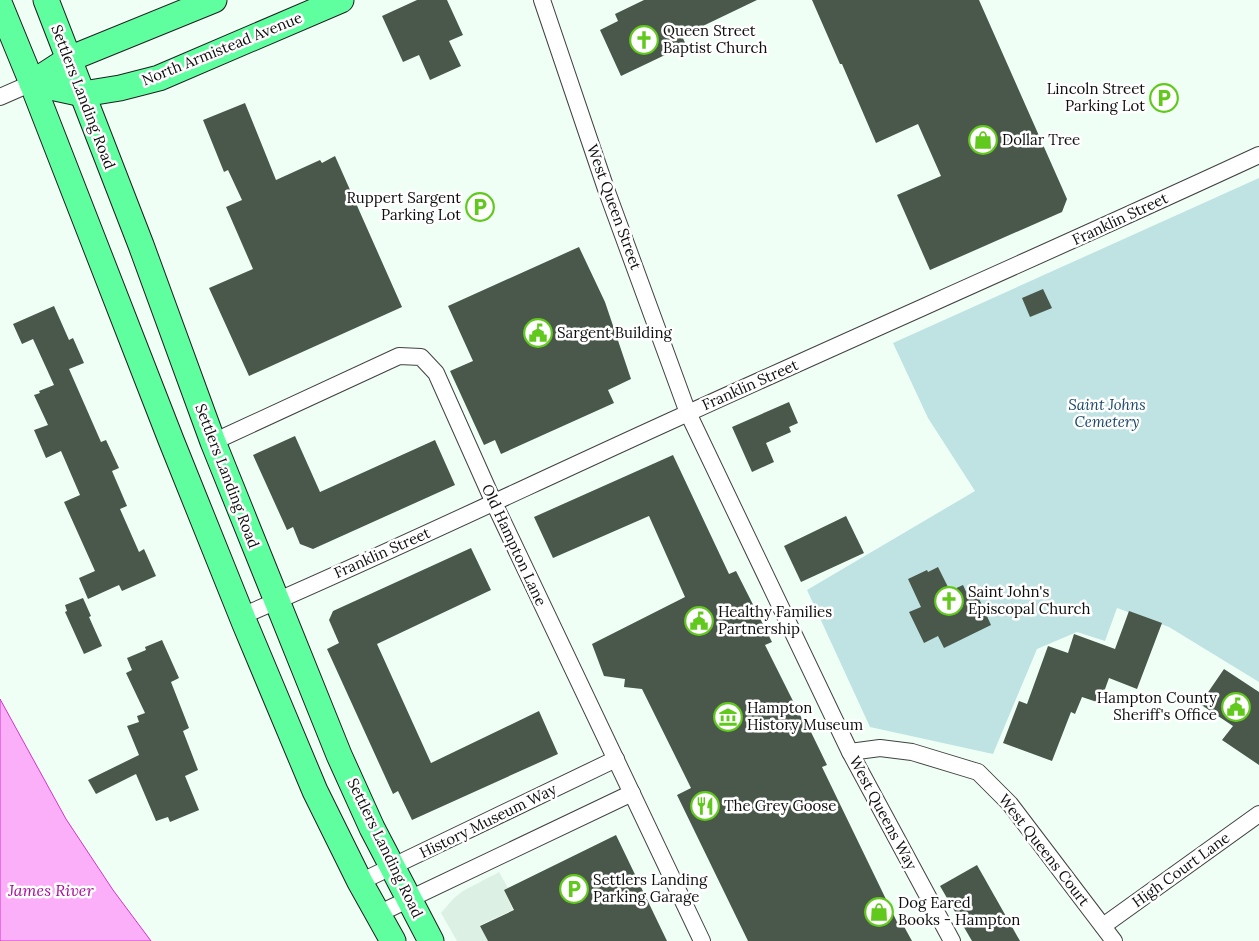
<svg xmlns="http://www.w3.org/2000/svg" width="1259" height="941" font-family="Lora,serif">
<rect width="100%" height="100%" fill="#effff6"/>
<path fill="#bee3e2" d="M1259,178V682L1169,627L1117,608L1105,641L1077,632L1037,649L993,754L870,727L807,590L975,491L928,418L893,343Z"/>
<path fill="#ddf0e4" d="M499,872L508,888L504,890L513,910L480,925L488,941H457L441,913L454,898L463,891Z"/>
<path fill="#fbaff9" stroke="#d830cf" d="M0,699L66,819L113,890L151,941H0Z"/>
<g fill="#49584a">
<path d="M417,0H447L463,35L449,41L461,66L430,80L419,55L403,62L382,16Z"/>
<path d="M644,0H757L682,36L686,45L621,76L600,30L618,21L615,14Z"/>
<path d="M812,0H979L1067,199L1062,212L930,270L897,195L941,176L918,124L876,143L842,64H840Z"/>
<path d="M245,103L276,180L320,160L322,163L335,156L402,307L249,376L209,288L253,269L226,207L242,200L228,170L224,172L203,120Z"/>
<path d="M579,247L605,302L631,379L608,390L614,403L501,454L495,440L484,445L450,371L473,361L448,306Z"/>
<path d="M1043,289L1052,308L1030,317L1022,298Z"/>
<path d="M54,306L69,340L73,338L84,363L69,369L101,442L106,440L119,468L112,471L127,506L120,509L139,552L144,549L156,576L122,591L119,585L88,599L79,578L95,571L64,502L80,495L61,451L46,458L34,430L48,425L34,395L40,393L39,391L54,385L33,339L22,344L13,324Z"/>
<path d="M789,402L798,423L789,427L791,432L766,443L774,462L752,472L732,427Z"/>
<path d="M295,436L320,492L435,440L455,485L313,549L300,544L293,527L287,530L253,455Z"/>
<path d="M673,455L729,574L736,571L772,642L765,645L808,731L810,730L827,765L822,767L897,922L901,921L912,941H748L677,795L691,788L642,689L624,687L625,679L604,676L592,644L685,597L649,516L553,558L534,517Z"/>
<path d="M846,516L864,553L801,582L784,546Z"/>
<path d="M471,548L491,590L377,644L431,763L539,711L558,754L412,820L398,791L393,794L327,649L339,643L329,620L333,611Z"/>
<path d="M938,567L950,591L963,585L968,596L976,592L991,625L944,648L938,636L924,643L909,612L921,607L908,579L927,570L928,572Z"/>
<path d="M83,598L91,616L89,617L102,646L84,654L65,612L67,611L65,605Z"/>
<path d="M1129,611L1162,623L1137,689L1109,678L1100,703L1082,697L1075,714L1071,712L1052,761L1003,743L1019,701L1027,704L1048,646L1068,653L1074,634L1115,649Z"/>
<path d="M162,640L179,678L171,682L189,728L183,731L198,770L185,776L199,810L170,822L168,817L156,821L136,774L96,794L88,780L139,755L127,726L139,722L137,716L145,713L126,673L132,670L127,658L146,650L145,647Z"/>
<path d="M1224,669L1259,692V765L1222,740L1233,726L1200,704Z"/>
<path d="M616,835L667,941H488L480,926L514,910L504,890Z"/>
<path d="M977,865L1020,941H972L940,886Z"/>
</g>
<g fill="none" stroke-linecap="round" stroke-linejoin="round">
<defs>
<g id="minor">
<path d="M542,0L606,189L688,413L850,752L952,941"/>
<path d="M0,97L32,83"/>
<path d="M213,442L399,356L421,357L436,373L494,503L702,941"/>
<path d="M242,616C391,552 538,481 686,414C877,327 1069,243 1259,155"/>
<path d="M850,752L880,748L912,752L978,772L1010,804L1114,941"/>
<path d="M360,882L616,759"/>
<path d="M378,914L632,793"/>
<path d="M1103,926L1259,814"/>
</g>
<g id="primary">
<path d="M46,0L141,245L213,442L339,755L372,828L431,941"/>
<path d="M0,5L32,83L171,440L245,624L315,791L360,882L393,941"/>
<path d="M32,83L83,94L120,88L159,78L341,0"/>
<path d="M32,83L69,59L214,0"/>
</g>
</defs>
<use href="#minor" stroke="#414141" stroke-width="18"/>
<use href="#primary" stroke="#1f1f1f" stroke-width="27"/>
<use href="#minor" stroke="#fff" stroke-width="16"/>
<use href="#primary" stroke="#5fffa0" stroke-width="25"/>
</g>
<defs>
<symbol id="church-ring" viewBox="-11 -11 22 22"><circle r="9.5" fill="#fff" stroke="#60c91b" stroke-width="1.5"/><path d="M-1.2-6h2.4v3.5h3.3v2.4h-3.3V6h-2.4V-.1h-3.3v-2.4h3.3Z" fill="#60c91b"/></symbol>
<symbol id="parking-ring" viewBox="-11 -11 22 22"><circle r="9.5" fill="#fff" stroke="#60c91b" stroke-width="1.5"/><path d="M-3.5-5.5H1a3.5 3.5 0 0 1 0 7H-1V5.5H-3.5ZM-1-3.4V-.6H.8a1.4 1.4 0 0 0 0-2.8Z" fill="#60c91b"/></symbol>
<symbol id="shop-ring" viewBox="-11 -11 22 22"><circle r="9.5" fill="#fff" stroke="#60c91b" stroke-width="1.5"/><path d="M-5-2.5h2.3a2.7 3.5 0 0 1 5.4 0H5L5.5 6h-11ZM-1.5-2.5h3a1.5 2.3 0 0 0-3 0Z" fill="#60c91b"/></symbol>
<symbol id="civic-ring" viewBox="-11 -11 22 22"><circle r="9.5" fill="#fff" stroke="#60c91b" stroke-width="1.5"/><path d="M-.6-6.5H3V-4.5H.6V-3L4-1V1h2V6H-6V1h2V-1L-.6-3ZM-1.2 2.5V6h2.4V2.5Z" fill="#60c91b"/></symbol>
<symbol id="museum-ring" viewBox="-11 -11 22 22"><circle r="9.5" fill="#fff" stroke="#60c91b" stroke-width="1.5"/><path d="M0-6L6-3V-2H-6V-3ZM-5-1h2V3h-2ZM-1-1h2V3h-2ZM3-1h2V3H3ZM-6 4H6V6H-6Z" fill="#60c91b"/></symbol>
<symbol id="restaurant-ring" viewBox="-11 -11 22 22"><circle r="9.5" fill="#fff" stroke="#60c91b" stroke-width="1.5"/><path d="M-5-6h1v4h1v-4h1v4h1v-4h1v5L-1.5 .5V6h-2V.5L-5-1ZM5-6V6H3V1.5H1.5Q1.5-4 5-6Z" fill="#60c91b"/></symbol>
</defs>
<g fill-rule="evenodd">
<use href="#church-ring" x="628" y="24" width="32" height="32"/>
<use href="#parking-ring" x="1148" y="82" width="32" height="32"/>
<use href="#shop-ring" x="967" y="124" width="32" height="32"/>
<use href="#parking-ring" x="464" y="191" width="32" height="32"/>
<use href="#civic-ring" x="522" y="317" width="32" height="32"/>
<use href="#church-ring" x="933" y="585" width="32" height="32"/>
<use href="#civic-ring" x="683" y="605" width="32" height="32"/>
<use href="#civic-ring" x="1220" y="691" width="32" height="32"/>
<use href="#museum-ring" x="712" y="701" width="32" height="32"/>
<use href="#restaurant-ring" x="689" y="790" width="32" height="32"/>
<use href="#parking-ring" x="558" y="873" width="32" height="32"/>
<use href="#shop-ring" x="863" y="896" width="32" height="32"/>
</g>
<g text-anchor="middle" stroke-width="5" stroke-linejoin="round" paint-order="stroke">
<g font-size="15" fill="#0e0e0e" stroke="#fff" text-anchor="start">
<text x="663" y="36">Queen Street<tspan x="663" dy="17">Baptist Church</tspan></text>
<text x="1145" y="94" text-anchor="end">Lincoln Street<tspan x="1145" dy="17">Parking Lot</tspan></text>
<text x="1002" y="145">Dollar Tree</text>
<text x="461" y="203" text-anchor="end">Ruppert Sargent<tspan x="461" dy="17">Parking Lot</tspan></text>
<text x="557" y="338">Sargent Building</text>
<text x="968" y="597">Saint John's<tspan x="968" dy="17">Episcopal Church</tspan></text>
<text x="718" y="617">Healthy Families<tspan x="718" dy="17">Partnership</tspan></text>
<text x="1217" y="703" text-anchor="end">Hampton County<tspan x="1217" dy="17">Sheriff's Office</tspan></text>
<text x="747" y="713">Hampton<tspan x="747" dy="17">History Museum</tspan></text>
<text x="724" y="811">The Grey Goose</text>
<text x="593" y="885">Settlers Landing<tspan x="593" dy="17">Parking Garage</tspan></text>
<text x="898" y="908">Dog Eared<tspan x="898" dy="17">Books - Hampton</tspan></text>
</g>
<g font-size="15" fill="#0e0e0e" stroke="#fff">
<text transform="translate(222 49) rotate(-22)" y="5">North Armistead Avenue</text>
<text transform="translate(83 97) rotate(69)" y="5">Settlers Landing Road</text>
<text transform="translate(614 207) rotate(70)" y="5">West Queen Street</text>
<text transform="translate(1120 219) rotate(-25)" y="5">Franklin Street</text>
<text transform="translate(750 385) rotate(-24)" y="5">Franklin Street</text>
<text transform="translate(227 476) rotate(69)" y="5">Settlers Landing Road</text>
<text transform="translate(514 545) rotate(65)" y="5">Old Hampton Lane</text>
<text transform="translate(382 553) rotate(-24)" y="5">Franklin Street</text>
<text transform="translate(883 813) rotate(62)" y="5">West Queens Way</text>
<text transform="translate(488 821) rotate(-26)" y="5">History Museum Way</text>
<text transform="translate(385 848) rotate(64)" y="5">Settlers Landing Road</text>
<text transform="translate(1044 850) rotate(52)" y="5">West Queens Court</text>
<text transform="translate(1181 870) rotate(-36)" y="5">High Court Lane</text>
</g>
<g font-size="15" font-style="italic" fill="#19476b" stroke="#fff">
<text x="1107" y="410">Saint Johns<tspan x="1107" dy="17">Cemetery</tspan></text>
</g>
<g font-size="16" font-style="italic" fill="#aa0d9c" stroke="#fff">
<text x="51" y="896">James River</text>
</g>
</g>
</svg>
